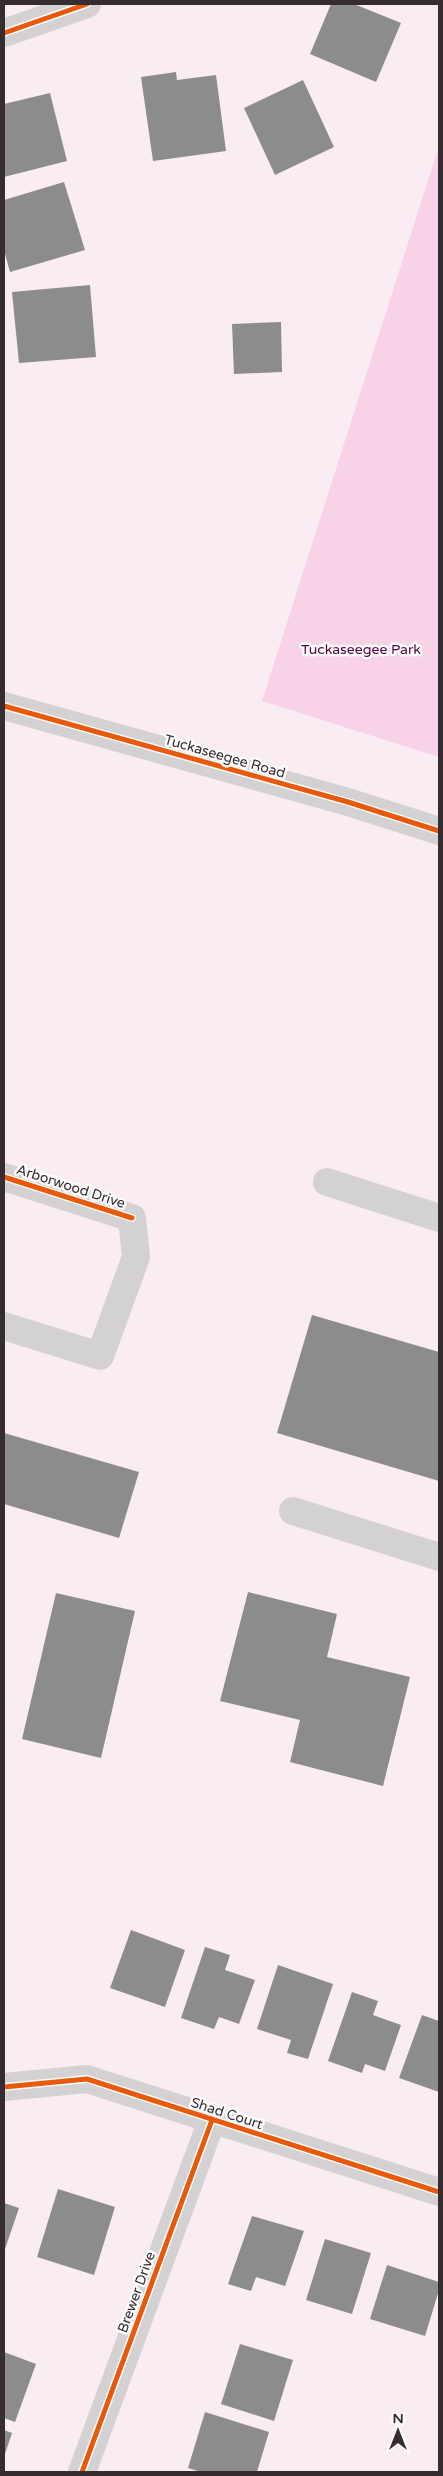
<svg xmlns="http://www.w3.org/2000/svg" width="443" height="2476" font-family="'Varela Round',sans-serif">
<rect width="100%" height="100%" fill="#f9edf3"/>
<path fill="#f8d3e8" d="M439,146V757L262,701Z"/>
<g fill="#8d8c8d">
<path d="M331,4H354L401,23L376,82L310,54Z"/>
<path d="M176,72L177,80L216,75L226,151L153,161L141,77Z"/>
<path d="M303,80L334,147L275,175L244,108Z"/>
<path d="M50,93L67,161L4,177V104Z"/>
<path d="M64,182L85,250L10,272L4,250V200Z"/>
<path d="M90,285L96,357L19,363L12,292Z"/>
<path d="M281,322L282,372L234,374L232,324Z"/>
<path d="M312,1315L439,1352V1481L277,1433Z"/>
<path d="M4,1433L139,1472L119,1538L4,1504Z"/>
<path d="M248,1592L337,1614L327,1657L410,1677L383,1786L290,1762L300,1720L220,1701Z"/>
<path d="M56,1593L135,1611L101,1758L22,1739Z"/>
<path d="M131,1930L185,1950L165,2007L110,1988Z"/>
<path d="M205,1947L230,1955L225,1970L255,1980L239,2024L219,2017L214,2029L181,2018Z"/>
<path d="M278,1965L333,1984L308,2059L287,2053L291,2040L257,2029Z"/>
<path d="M352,1992L378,2001L373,2015L401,2025L385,2071L365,2064L362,2073L328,2061Z"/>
<path d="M422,2015L439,2021V2092L399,2078Z"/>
<path d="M58,2189L115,2207L94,2275L37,2257Z"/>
<path d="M4,2203L19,2208L4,2252Z"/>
<path d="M252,2216L304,2231L285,2286L256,2277L251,2291L228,2284Z"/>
<path d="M325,2239L371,2253L352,2314L306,2300Z"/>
<path d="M387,2265L439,2282V2290L425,2336L370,2319Z"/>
<path d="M240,2344L293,2360L274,2421L221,2404Z"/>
<path d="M4,2352L36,2364L15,2422L4,2418Z"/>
<path d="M205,2412L269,2432L257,2472H201L188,2468Z"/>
<path d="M4,2430L12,2433L4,2457Z"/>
</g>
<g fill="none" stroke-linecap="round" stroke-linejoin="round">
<g stroke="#d4d1d3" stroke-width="28">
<path d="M4,33L87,4"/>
<path d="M4,706L348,802L439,831"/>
<path d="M4,1177L132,1218L136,1257L100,1356L4,1326"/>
<path d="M327,1182L439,1218"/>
<path d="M293,1511L439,1557"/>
<path d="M4,2087L87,2079L439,2192"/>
<path d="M82,2472L212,2120"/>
</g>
<defs>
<g id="cycleway">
<path d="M4,33L87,4"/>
<path d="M4,706L348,802L439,831"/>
<path d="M4,1177L132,1218"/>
<path d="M4,2087L87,2079L439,2192"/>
<path d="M82,2472L212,2120"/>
</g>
</defs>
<use href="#cycleway" stroke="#fcfcfc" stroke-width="8"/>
<use href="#cycleway" stroke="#e8590c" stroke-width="5"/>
</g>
<g text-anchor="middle" stroke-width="5" stroke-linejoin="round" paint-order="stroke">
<g font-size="14" fill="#56033f" stroke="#fcfcfc">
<text x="361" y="654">Tuckaseegee Park</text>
</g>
<g font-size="14" fill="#362d32" stroke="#fcfcfc">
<text transform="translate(225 756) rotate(16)" y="5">Tuckaseegee Road</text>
<text transform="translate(71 1186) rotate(18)" y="5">Arborwood Drive</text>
<text transform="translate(227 2113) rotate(18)" y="5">Shad Court</text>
<text transform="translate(136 2292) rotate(-70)" y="5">Brewer Drive</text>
</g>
</g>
<rect width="443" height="2476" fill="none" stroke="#362d32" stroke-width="10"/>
<g transform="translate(398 2431)" stroke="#fcfcfc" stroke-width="4" paint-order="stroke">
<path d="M0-4L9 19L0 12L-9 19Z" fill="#362d32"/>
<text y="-8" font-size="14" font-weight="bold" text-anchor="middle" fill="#362d32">N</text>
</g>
</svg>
